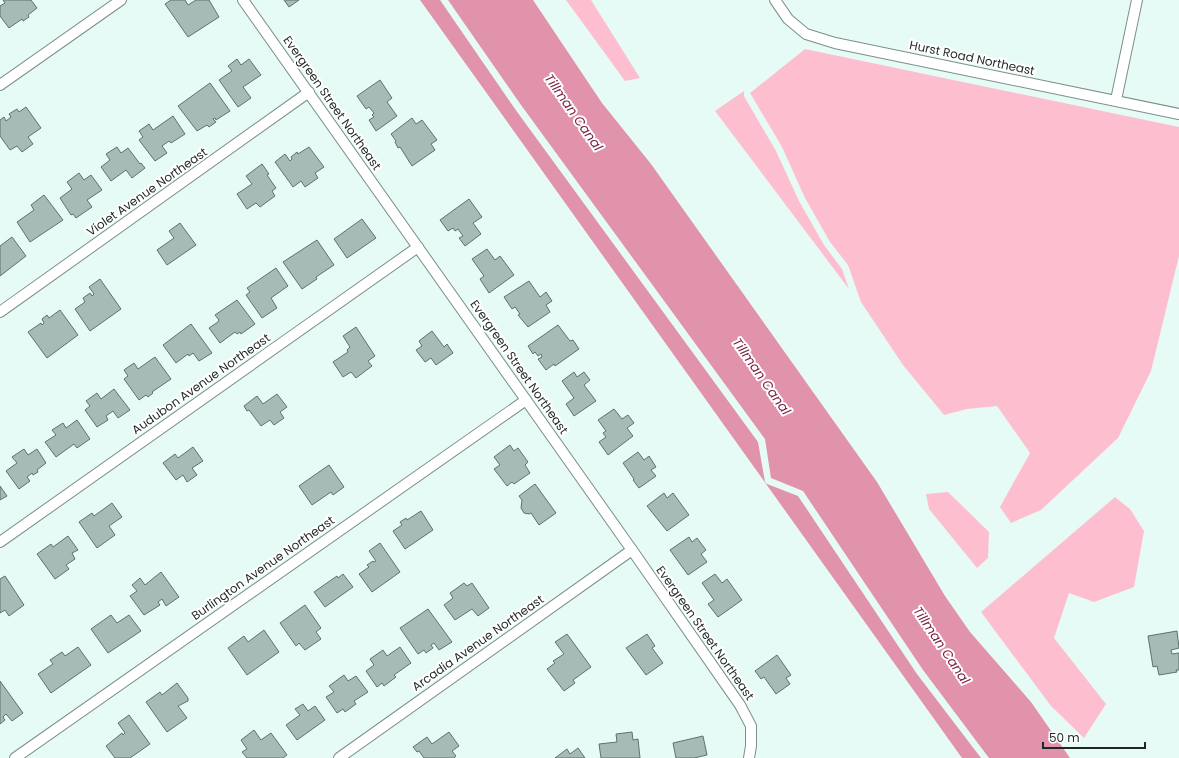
<svg xmlns="http://www.w3.org/2000/svg" width="1179" height="758" font-family="Poppins,sans-serif">
<rect width="100%" height="100%" fill="#e7fbf6"/>
<g fill="#fdbfd0">
<path d="M566,0H591L640,78L625,81Z"/>
<path d="M805,49L1179,127V256L1151,371L1118,438L1041,510L1011,523L1000,507L1030,453L997,406L967,409L944,415L903,365L861,302L848,265L830,242L805,198L782,147L750,93Z"/>
<path d="M744,91V96L776,151L799,201L824,245L842,269L849,289L715,111Z"/>
<path d="M948,492L989,532L988,558L977,568L929,509L926,494Z"/>
<path d="M1115,497L1130,509L1144,531L1134,587L1094,602L1069,593L1054,638L1106,704L1084,738L1051,706L981,612Z"/>
</g>
<g fill="#e093aa">
<path d="M420,0H440L515,109L758,442L765,482L767,484L798,496L917,674L981,758H962Z"/>
<path d="M448,0H533L602,103L651,164L877,482L945,596L970,632L1031,702L1070,758H989L923,670L803,491L771,478L765,439L521,105Z"/>
</g>
<g fill="#a7bbb6" stroke="#5f716d">
<path d="M3,0H31L37,8L28,15L29,17L23,21L22,19L9,28L0,16V6L5,3Z"/>
<path d="M171,0H185L188,5L196,0H209L219,17L188,37L165,4Z"/>
<path d="M284,0H299L289,7Z"/>
<path d="M237,59L241,65L249,59L261,75L243,87L251,98L238,107L219,80L232,71L228,66Z"/>
<path d="M380,80L392,98L387,102L397,116L376,131L369,120L374,117L372,115L374,113L369,107L366,109L357,96Z"/>
<path d="M210,83L230,111L216,120L215,118L213,119L216,122L209,127L207,125L197,131L178,106Z"/>
<path d="M26,107L41,128L28,137L33,144L22,152L17,146L10,150L0,136V120L4,117L6,121L11,117L9,114L17,109L19,112Z"/>
<path d="M173,116L185,134L171,143L169,141L162,146L167,153L155,161L139,140L143,137L139,131L149,124L153,130Z"/>
<path d="M412,118L416,124L422,120L437,140L431,144L435,150L412,166L400,147L398,148L395,142L396,141L391,134Z"/>
<path d="M117,147L121,153L128,148L140,164L141,163L145,168L132,178L126,170L111,181L101,167L110,160L106,154Z"/>
<path d="M309,147L324,167L315,173L318,178L305,187L301,181L293,187L275,162L285,154L290,161L292,159L291,157L297,152L298,154Z"/>
<path d="M262,164L269,174L267,175L276,188L272,191L275,196L260,207L256,203L247,209L237,194L252,184L246,176Z"/>
<path d="M79,173L84,180L91,175L102,190L87,200L92,207L76,218L73,214L71,215L60,198L72,189L67,182Z"/>
<path d="M44,195L63,220L30,242L17,222L34,210L31,205Z"/>
<path d="M469,199L482,217L473,223L481,234L465,246L459,238L463,236L458,229L455,231L453,228L448,231L440,220Z"/>
<path d="M362,219L376,238L347,258L334,239Z"/>
<path d="M180,223L196,245L167,265L157,250L174,238L169,231Z"/>
<path d="M12,237L26,256L0,276V246Z"/>
<path d="M317,240L334,265L316,277L317,279L302,289L283,262Z"/>
<path d="M487,249L495,260L500,256L514,275L489,293L480,279L484,276L472,259Z"/>
<path d="M276,268L288,286L271,298L277,308L262,318L246,295L250,292L247,288Z"/>
<path d="M100,279L121,309L90,331L75,309L85,302L83,298L90,293L92,296L94,294L89,287Z"/>
<path d="M529,281L540,297L546,292L552,301L546,305L550,312L528,327L518,315L520,314L515,307L512,309L504,297Z"/>
<path d="M237,300L255,324L241,334L240,332L237,334L235,332L220,343L209,328L218,322L219,320L215,315Z"/>
<path d="M60,310L78,335L47,358L28,332L41,323L42,325L44,323L42,319L47,315L49,318Z"/>
<path d="M191,324L212,353L199,361L193,353L189,356L188,354L176,363L163,345Z"/>
<path d="M558,325L570,341L573,340L579,349L555,366L554,364L546,370L538,359L542,357L541,354L538,356L535,352L533,354L528,346Z"/>
<path d="M356,327L375,356L368,361L372,366L356,378L351,372L343,377L333,362L348,352L347,350L350,347L343,336Z"/>
<path d="M432,331L444,347L447,344L453,353L436,365L431,358L425,362L416,350L422,346L419,341Z"/>
<path d="M155,357L171,379L152,392L153,393L148,397L146,395L139,400L124,379L128,376L124,370L134,363L138,369Z"/>
<path d="M574,372L577,377L584,372L590,380L584,385L596,401L574,416L566,404L574,398L562,381Z"/>
<path d="M114,389L130,410L118,418L113,411L106,416L108,420L97,427L85,410L90,406L86,401L97,393L101,399Z"/>
<path d="M277,394L287,407L280,412L284,418L274,425L270,420L261,426L249,410L247,411L244,406L257,396L263,404Z"/>
<path d="M614,409L622,419L628,415L634,423L627,428L633,436L608,455L599,442L606,437L603,433L606,431L598,420Z"/>
<path d="M77,420L90,439L77,448L74,444L56,457L45,442L56,435L52,430L63,423L66,428Z"/>
<path d="M510,445L514,451L518,448L528,462L525,465L530,473L514,484L512,482L507,486L494,469L500,465L494,457Z"/>
<path d="M193,447L203,461L192,468L197,475L187,482L183,475L176,480L163,463L175,454L178,458Z"/>
<path d="M24,449L28,455L37,449L46,463L37,470L38,472L33,475L32,473L27,477L30,481L19,489L6,471L17,463L12,457Z"/>
<path d="M638,452L644,460L649,456L656,467L651,470L656,476L639,488L633,480L634,479L623,463Z"/>
<path d="M329,465L344,487L333,495L331,492L312,505L299,486Z"/>
<path d="M535,484L556,513L539,525L531,513L529,514L524,513L521,508L522,500L519,496Z"/>
<path d="M0,486L7,496L0,500Z"/>
<path d="M664,493L667,498L673,493L689,515L667,531L647,506Z"/>
<path d="M112,503L122,517L109,526L115,535L97,548L79,522L92,513L94,516Z"/>
<path d="M421,511L433,530L405,549L393,531L402,525L400,522L406,518L407,520Z"/>
<path d="M68,536L78,550L72,553L75,559L66,565L69,569L55,579L37,554L51,544L53,547Z"/>
<path d="M689,537L692,542L697,538L706,550L701,554L707,562L688,575L670,550Z"/>
<path d="M380,543L400,572L372,592L359,574L369,567L367,565L373,561L374,562L376,561L369,551Z"/>
<path d="M161,572L179,597L166,606L162,599L158,602L160,605L144,615L130,596L137,591L132,585L140,578L145,585Z"/>
<path d="M343,574L353,587L325,607L314,592L337,576L338,578Z"/>
<path d="M715,574L722,583L727,579L742,600L718,617L708,604L714,600L702,583Z"/>
<path d="M5,576L24,605L9,616L5,610L0,613V579Z"/>
<path d="M464,583L467,586L472,583L489,608L478,616L472,609L455,620L444,605L453,598L450,593Z"/>
<path d="M305,605L321,628L316,632L321,639L305,650L299,643L296,646L280,623Z"/>
<path d="M428,609L452,642L439,650L434,643L431,645L433,648L426,653L424,650L418,654L400,628Z"/>
<path d="M111,615L117,623L129,615L141,631L108,653L91,629Z"/>
<path d="M264,630L279,652L247,675L228,648L244,636L248,642Z"/>
<path d="M1177,631L1179,648L1171,650L1172,654L1179,653V670H1176L1177,672L1159,675L1157,666L1153,667L1148,636Z"/>
<path d="M567,634L591,667L573,680L575,683L564,691L547,669L555,663L553,661L564,654L555,642Z"/>
<path d="M647,634L655,646L652,648L663,663L646,675L626,648Z"/>
<path d="M78,647L91,665L51,693L38,674L53,664L50,660L62,652L65,656Z"/>
<path d="M400,647L411,663L394,675L396,677L384,686L382,683L377,687L366,671L374,665L370,659L383,650L387,656Z"/>
<path d="M777,655L791,675L786,678L790,684L776,694L764,677L761,679L755,671Z"/>
<path d="M344,675L348,681L356,676L368,692L354,701L356,704L345,712L343,709L337,713L326,697L334,692L329,686Z"/>
<path d="M0,681L23,713L12,721L6,714L3,717L5,720L0,724Z"/>
<path d="M177,683L188,698V701L178,706L187,718L167,732L146,702L160,692L162,695Z"/>
<path d="M303,704L308,711L315,706L325,720L297,740L286,725L300,715L295,709Z"/>
<path d="M129,715L150,744L130,758H115L106,746L122,733L123,735L125,733L118,723Z"/>
<path d="M254,730L261,740L271,733L287,755L283,758H247L242,752L247,749L241,740Z"/>
<path d="M449,732L459,746L452,751L456,756L454,758H424L419,751L417,752L413,747L427,737L432,744Z"/>
<path d="M632,732L633,740L638,739L640,758H601L599,744L617,742L616,734Z"/>
<path d="M703,736L707,755L694,758H676L673,743Z"/>
<path d="M578,748L585,758H555L567,749L570,754Z"/>
</g>
<g fill="none" stroke-linecap="round" stroke-linejoin="round">
<defs>
<g id="street">
<path d="M243,0L632,550L740,705L751,726V746L749,758"/>
<path d="M775,0L788,19L806,34L835,43L1179,114"/>
<path d="M0,85L121,0"/>
<path d="M1116,100L1137,0"/>
<path d="M0,312L309,92"/>
<path d="M0,542L418,247"/>
<path d="M15,758L526,400"/>
<path d="M339,758L632,550"/>
</g>
</defs>
<use href="#street" stroke="#7c8f8b" stroke-width="12"/>
<use href="#street" stroke="#fff" stroke-width="10"/>
</g>
<g text-anchor="middle" stroke-width="4" stroke-linejoin="round" paint-order="stroke">
<g font-size="12" fill="#1f2725" stroke="#fff">
<text transform="translate(972 58) rotate(12)" y="4">Hurst Road Northeast</text>
<text transform="translate(332 103) rotate(55)" y="4">Evergreen Street Northeast</text>
<text transform="translate(147 192) rotate(-35)" y="4">Violet Avenue Northeast</text>
<text transform="translate(519 367) rotate(55)" y="4">Evergreen Street Northeast</text>
<text transform="translate(201 384) rotate(-35)" y="4">Audubon Avenue Northeast</text>
<text transform="translate(263 568) rotate(-35)" y="4">Burlington Avenue Northeast</text>
<text transform="translate(705 633) rotate(55)" y="4">Evergreen Street Northeast</text>
<text transform="translate(478 643) rotate(-35)" y="4">Arcadia Avenue Northeast</text>
</g>
<g font-size="13" font-style="italic" fill="#7c2246" stroke="#fff">
<text transform="translate(574 112) rotate(55)" y="5">Tillman Canal</text>
<text transform="translate(762 376) rotate(55)" y="5">Tillman Canal</text>
<text transform="translate(942 645) rotate(56)" y="5">Tillman Canal</text>
</g>
</g>
<path d="M1043 742v6h102v-6" fill="none" stroke="#1f2725" stroke-width="2"/>
<text x="1049" y="742" font-size="12" fill="#1f2725" stroke="#ffffff" stroke-width="3" paint-order="stroke">50 m</text>
</svg>
